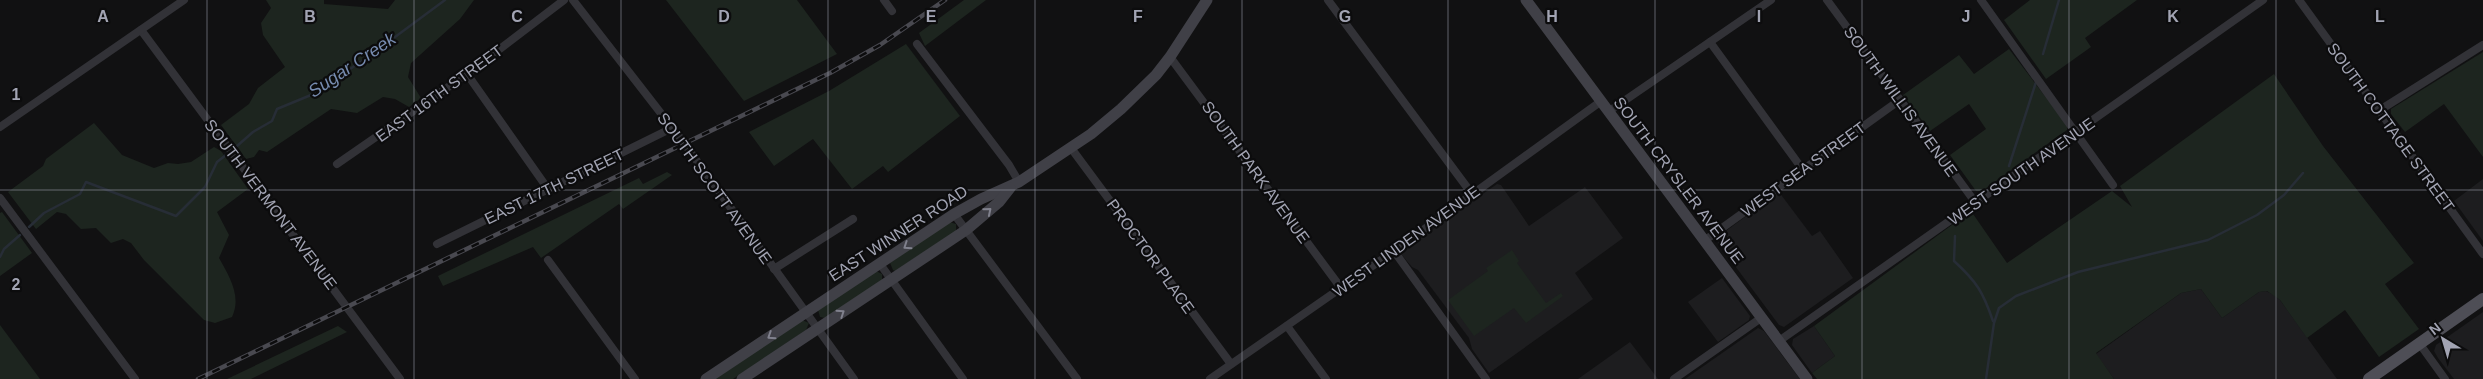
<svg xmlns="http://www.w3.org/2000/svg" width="2483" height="379" font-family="Helvetica,sans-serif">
<rect width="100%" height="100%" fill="#111112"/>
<g fill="#1d1d1f">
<path d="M2483,179V241L2454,201Z"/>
<path d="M1497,184L1501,185L1529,226L1585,187L1623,238L1575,273L1593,299L1489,373L1472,349L1469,338L1418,270L1412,267L1401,254L1403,250Z"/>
<path d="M1779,192L1812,236L1820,231L1853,278L1784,327L1779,325L1715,239Z"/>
<path d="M1722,278L1750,316L1749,320L1718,342L1688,302Z"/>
<path d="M2201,289L2222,318L2259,292L2266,291L2274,295L2280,300L2337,379H2114L2096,354L2181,293Z"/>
<path d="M2483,312V379H2454L2438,358L2434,351L2436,345Z"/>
<path d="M1814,326L1835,356L1812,373L1792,345L1793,339Z"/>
<path d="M1758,328L1764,331L1800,379H1685Z"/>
<path d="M1630,342L1658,379H1578Z"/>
</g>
<g fill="#1d251f">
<path d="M266,0H324V4L388,9L395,0H474L460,19L411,63L408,77L421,98L409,107L395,99L383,97L357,113L331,109L267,152L259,150L254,157L246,159L221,125L249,104L258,88L285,67L263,35L261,23L271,8Z"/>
<path d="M666,0H797L837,54L744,101Z"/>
<path d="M964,0H986L925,46L919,33Z"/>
<path d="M2030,0H2137L2085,38L2091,47L2046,79L2004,20Z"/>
<path d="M906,44L960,116L888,172L883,166L852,189L813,139L774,166L749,132L829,91Z"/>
<path d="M2009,49L2067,125V130L1982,191H1976L1950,155L1986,129L1969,104L1930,131L1903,95L1959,55L1974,74Z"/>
<path d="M2483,52V157L2444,104L2405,132L2391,114V109Z"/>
<path d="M2274,74L2323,146L2414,263L2385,284L2419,329L2379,357L2345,310L2307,338L2280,300L2267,291L2259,292L2222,318L2201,289L2181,293L2096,353L2114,379H1817L1812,373L1835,356L1814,326L1971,211L2007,263L2112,191L2132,207L2120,186Z"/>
<path d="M94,123L122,155L154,168L168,163L178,164L191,162L214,147L221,151L248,189L217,212L229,235L219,258C229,276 242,296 232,317L215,323L204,320L144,260L131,243L123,239L111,243L96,228L81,229L66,214L57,212L36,229L8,192L43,166L46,159Z"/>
<path d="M667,172L672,175L623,209L619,204L541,258L533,247L443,286L438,276L639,178L643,184Z"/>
<path d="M2,212L32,253L0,276V213Z"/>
<path d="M949,222L956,224V231L895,271L893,270L890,263Z"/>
<path d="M1512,250L1519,261L1517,263L1546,303L1561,293L1563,296L1526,323L1514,308L1474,336L1448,300L1488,271L1486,268Z"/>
<path d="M876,271L882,274V280L825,318L820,317L818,310Z"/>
<path d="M802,320L809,323L806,330L733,379H714Z"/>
<path d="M0,325L40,379H0Z"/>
<path d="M338,326L347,332L251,379H227Z"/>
</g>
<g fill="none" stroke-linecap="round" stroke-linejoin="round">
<g stroke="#272d36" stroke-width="2.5">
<path d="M2043,54L2059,0"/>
<path d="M237,146L253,132L272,121L277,109L311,95L368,57L445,0"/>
<path d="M2009,166L2036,82"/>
<path d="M29,227L44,213L80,194L86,182L176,216L205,187L217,162L226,155"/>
<path d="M1955,236L1954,261C1977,282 1983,292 1993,321"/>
<path d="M0,257L4,249L20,235"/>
<path d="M1986,379L1994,323L1999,308L2016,296L2078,272L2208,240L2257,215L2284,195L2303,173"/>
</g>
<g stroke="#323237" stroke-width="8">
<path d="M573,0L684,143L854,379"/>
<path d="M884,0L892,11"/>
<path d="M1328,0L1472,194"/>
<path d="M1827,0L1975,202"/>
<path d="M1981,0L2113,185"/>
<path d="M2299,0L2483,254"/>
<path d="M141,30L400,379"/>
<path d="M1710,42L1803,170"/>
<path d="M917,44L1009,165L1019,182"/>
<path d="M1170,57L1341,288"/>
<path d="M467,74L548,189"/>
<path d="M2380,110L2483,45"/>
<path d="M1608,112L1771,0"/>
<path d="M0,127L184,0"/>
<path d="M1071,148L1231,364"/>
<path d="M337,164L467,74L564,0"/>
<path d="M0,198L135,379"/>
<path d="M954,214L1077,379"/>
<path d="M1704,241L1897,102V95"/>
<path d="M437,244L672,128"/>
<path d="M1394,251L1486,379"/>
<path d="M548,260L635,379"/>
<path d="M880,264L963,379"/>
<path d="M774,269L853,219"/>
<path d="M1287,326L1326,379"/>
<path d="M1779,341L2263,0"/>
<path d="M2419,343L2445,379"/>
<path d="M1210,379L1394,251L1600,102"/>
<path d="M1674,379L1761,318"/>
</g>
<g stroke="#404047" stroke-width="11">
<path d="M1526,0L1807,379"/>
<path d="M706,379L954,214L981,199L1019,182L1091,134L1121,109L1156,75L1170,57L1207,0"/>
<path d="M742,379L966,230L999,202L1010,188"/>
</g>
<path stroke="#4e4e56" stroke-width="12" d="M2369,379L2483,299"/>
<defs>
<path id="rail" d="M198,379L830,73L880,45L945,0"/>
</defs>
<use href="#rail" stroke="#494950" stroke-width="4.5"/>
<use href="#rail" stroke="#0c0c0d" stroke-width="2.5" stroke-dasharray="8" stroke-linecap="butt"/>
</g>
<defs><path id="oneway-chevron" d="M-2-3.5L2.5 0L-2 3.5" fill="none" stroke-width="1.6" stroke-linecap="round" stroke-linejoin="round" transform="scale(1.25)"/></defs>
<g stroke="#80818d">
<use href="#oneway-chevron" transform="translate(988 211) rotate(-40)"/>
<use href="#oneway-chevron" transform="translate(907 246) rotate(146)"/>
<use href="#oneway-chevron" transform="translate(841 313) rotate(-34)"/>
<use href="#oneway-chevron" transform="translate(771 336) rotate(147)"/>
</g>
<path fill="none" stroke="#a2a4b3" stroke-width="1" stroke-opacity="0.55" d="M207,0V379M414,0V379M621,0V379M828,0V379M1035,0V379M1242,0V379M1448,0V379M1655,0V379M1862,0V379M2069,0V379M2276,0V379M0,190H2483"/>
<g text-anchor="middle" stroke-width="4.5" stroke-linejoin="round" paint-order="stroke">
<g font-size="16" fill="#a2a4b3" stroke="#0c0c0d">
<text transform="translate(439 93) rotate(-36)" y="6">EAST 16TH STREET</text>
<text transform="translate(1901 101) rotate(54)" y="6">SOUTH WILLIS AVENUE</text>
<text transform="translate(2391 127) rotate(54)" y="6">SOUTH COTTAGE STREET</text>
<text transform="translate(1803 169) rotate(-36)" y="6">WEST SEA STREET</text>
<text transform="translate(2021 171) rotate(-35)" y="6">WEST SOUTH AVENUE</text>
<text transform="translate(1256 172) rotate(54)" y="6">SOUTH PARK AVENUE</text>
<text transform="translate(1679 180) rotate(53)" y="6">SOUTH CRYSLER AVENUE</text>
<text transform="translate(554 186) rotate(-26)" y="6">EAST 17TH STREET</text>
<text transform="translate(715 188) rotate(54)" y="6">SOUTH SCOTT AVENUE</text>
<text transform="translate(271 204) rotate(53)" y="6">SOUTH VERMONT AVENUE</text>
<text transform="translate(898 233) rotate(-33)" y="6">EAST WINNER ROAD</text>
<text transform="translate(1406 241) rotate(-36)" y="6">WEST LINDEN AVENUE</text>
<text transform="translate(1151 256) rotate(54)" y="6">PROCTOR PLACE</text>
</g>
<g font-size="18" font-style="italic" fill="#778cb0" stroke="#0c0c0d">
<text transform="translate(352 65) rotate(-34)" y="6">Sugar Creek</text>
</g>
</g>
<g font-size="16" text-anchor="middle" font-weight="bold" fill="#a2a4b3" stroke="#0c0c0d" stroke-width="4.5" stroke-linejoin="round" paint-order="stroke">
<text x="103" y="22">A</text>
<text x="310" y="22">B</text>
<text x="517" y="22">C</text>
<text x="724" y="22">D</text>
<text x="931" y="22">E</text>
<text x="1138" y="22">F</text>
<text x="1345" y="22">G</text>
<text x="1552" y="22">H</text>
<text x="1759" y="22">I</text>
<text x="1966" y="22">J</text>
<text x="2173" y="22">K</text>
<text x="2380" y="22">L</text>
<text x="16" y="100">1</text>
<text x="16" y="290">2</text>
</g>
<g transform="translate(2443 339) rotate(322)" stroke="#0c0c0d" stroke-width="4" paint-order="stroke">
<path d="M0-4L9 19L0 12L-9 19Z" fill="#a2a4b3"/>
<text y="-8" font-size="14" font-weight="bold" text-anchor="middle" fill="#a2a4b3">N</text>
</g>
</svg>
